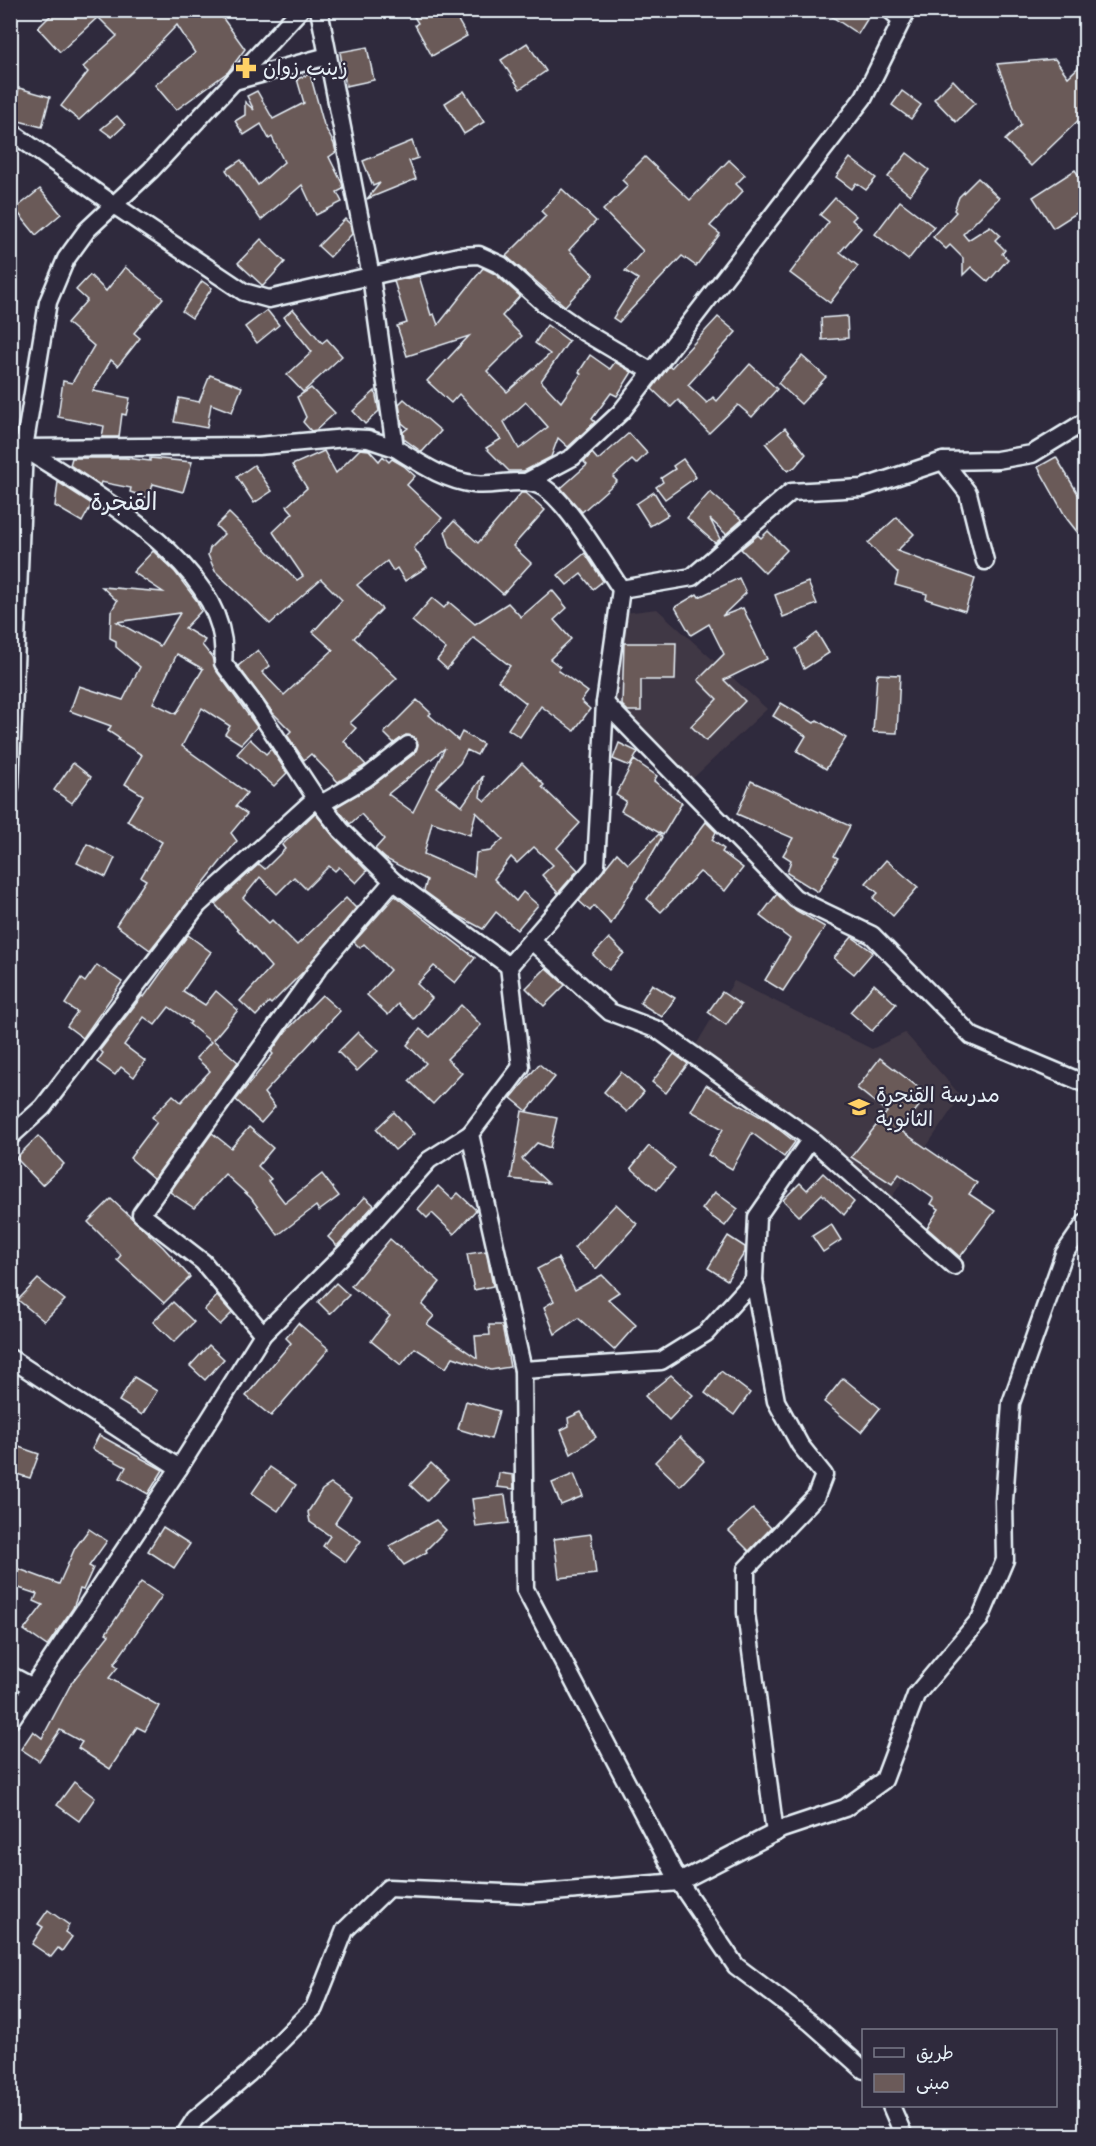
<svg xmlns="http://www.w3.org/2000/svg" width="1096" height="2146" font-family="'Playpen Sans','Playpen Sans Arabic',sans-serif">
<rect width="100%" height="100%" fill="#2f2a3d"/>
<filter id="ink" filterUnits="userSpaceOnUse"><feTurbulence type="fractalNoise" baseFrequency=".0167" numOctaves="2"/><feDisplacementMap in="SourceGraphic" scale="12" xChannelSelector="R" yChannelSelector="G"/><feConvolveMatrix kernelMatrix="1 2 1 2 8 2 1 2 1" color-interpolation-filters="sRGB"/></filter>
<g filter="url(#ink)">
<g fill="#413845">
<path d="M657,609L767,709L690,781L615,710L617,614Z"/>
<path d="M734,981L872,1049L905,1033L961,1096L889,1201L823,1141L696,1045Z"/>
</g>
<g fill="#6b5a59" stroke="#e8f1f8" stroke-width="1.5" fill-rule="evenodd">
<path d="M56,10H217L245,49L228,72L176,110L155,85L195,53L177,25L132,72L79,120L61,106L88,72L83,67L117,36L98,17L60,52L38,28Z"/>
<path d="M410,10H452L467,36L432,56L415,25L418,23Z"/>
<path d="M822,10H873L858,34Z"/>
<path d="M527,43L546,71L520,89L501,60Z"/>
<path d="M367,47L374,80L346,86L340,52Z"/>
<path d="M1055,59L1068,77L1086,60V113L1031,166L1005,140L1021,125L997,64Z"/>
<path d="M310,74L324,125L334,144L336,152L329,157L342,183L343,189L337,192L342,202L316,215L302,185L261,220L226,170L241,160L258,185L284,162L272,137L269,139L261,124L244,135L235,121L245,115V102L254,110L247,96L257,91L273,119L304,103L297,79Z"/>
<path d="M953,80L975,103L956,122L934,99Z"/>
<path d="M19,88L50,97L42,127L11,119Z"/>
<path d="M464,91L484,122L464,134L445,103Z"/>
<path d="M902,91L921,105L911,119L892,105Z"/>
<path d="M117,116L125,125L112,137L101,129Z"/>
<path d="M412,141L418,158L409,161L416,179L367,199L380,183L373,186L363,161Z"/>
<path d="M907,153L929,170L910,195L888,177Z"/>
<path d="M645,157L690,200L729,160L745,175L736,184L743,191L710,226L720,234L696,266L682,256L619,322L613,318L638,279L625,271L643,251L603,210L628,186L622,180Z"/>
<path d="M850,158L876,178L866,190L856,183L852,189L836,177Z"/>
<path d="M1075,170L1086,186V207L1053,228L1033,197Z"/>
<path d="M978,178L999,198L963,234L968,240L990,226L1000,235L995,240L1005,250L1002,254L1008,259L988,282L971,267L963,275V258L950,245L946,249L933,237L956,212L954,210L959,197Z"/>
<path d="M40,189L61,214L36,235L15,209Z"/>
<path d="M562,189L596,221L569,250L594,275L565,306L506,256L546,216L541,211Z"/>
<path d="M835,198L856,216L852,220L861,228L840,252L858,266L830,303L790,273L829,222L820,215Z"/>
<path d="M900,201L934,227L908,260L875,234Z"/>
<path d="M345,219L350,224L352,234L330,257L318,246Z"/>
<path d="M261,239L285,262L263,286L238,263Z"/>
<path d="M125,267L163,298L134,333L140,338L118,366L111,360L93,391L130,398L126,415L122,414L119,437H102L104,426L58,417L63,381L72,383L94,346L67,323L87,300L76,290L90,275L106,291Z"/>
<path d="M483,268L495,274L520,296L502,316L522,336L487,371L507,392L550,354L535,343L547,325L569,341L541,381L561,402L581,374L579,372L590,355L610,369L615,362L632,372L617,396L611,393L592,419L595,422L568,447L558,438L551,457L524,471H509L486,448L501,439L459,394L451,403L427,381L469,336L407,356L397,326L407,323L394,281L419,276L431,315L434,314L438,325ZM526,402L548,427L519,449L504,422Z"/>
<path d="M202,281L212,288L192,318L182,311Z"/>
<path d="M293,309L322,343L327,339L342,356L303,392L287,375L312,352L284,317Z"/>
<path d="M267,310L279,325L257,343L245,327Z"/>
<path d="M847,316L848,338L822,340L821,318Z"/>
<path d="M718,317L736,332L688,385L707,403L713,397L717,401L750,364L777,389L752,417L738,405L709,433L678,400L671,407L652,389L669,366L671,368Z"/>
<path d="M802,356L826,377L801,404L778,383Z"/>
<path d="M210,375L242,387L232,412L211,404L207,428L174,422L179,398L199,402Z"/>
<path d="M311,388L335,413L316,430L311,431L303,422L306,417L297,397Z"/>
<path d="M375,391L379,411L365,424L353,411Z"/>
<path d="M404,399L441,431L422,452L404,439L403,432L408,428L402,423L399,404Z"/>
<path d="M785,428L806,454L795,467L788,471L766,444Z"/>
<path d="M629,433L647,453L636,464L632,460L613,477L617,481L582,512L561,488L587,465L584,462L592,453L598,460Z"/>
<path d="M360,449L369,450L379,461L383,456L389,462L392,459L404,466L415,476L407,485L442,518L414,548L427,567L405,581L397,568L393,571L387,561L357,585L382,609L354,638L397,678L350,723L356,728L344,741L366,765L338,782L311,754L304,760L287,735L291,731L273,713L238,666L258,650L270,666L262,672L284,695L333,650L313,632L342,600L321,579L270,624L215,571L208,555L210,548L224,534L216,526L229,513L297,580L303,576L273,532L293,513L287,506L307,488L292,465L324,451L336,473Z"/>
<path d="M1056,457L1086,507V543L1067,519L1038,467Z"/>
<path d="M72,458H125L150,461V458L192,462L183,492L153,484L149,498L130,492L131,488L101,482L100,485L70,465Z"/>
<path d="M683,459L696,477L665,499L656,487L663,482L661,478L675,469L673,466Z"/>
<path d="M254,465L272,491L254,503L237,477Z"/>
<path d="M58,482L92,504L82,522L55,506Z"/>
<path d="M654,492L668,515L650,526L636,504Z"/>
<path d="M710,492L742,520L726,534L710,519L720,539L715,543L687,518Z"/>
<path d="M521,493H526L545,510L513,546L531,563L503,594L450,547L445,531L454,521L478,543Z"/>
<path d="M897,517L914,534L897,551L975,579L965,611L926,599L927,594L895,585L898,573L868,543Z"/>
<path d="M768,531L787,550L765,573L741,549L758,535L761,538Z"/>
<path d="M153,551L175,572L197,601L201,611L185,628L205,640L202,645L212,657L215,669L257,727L241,744L225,734L230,726L202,708L182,746L247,793L236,806L247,814L231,833L237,841L150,950L116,925L146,880L141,877L162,842L127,821L143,795L125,784L142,755L118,740L119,738L108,731L111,726L70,711L79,686L123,700L140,667L116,647V641L110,638L111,612L117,601L102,587L163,592L133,572ZM180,613L160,646L117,622ZM177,654L203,669L176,714L153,703Z"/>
<path d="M585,553L603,581L593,589L581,574L567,585L558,575Z"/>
<path d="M739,578L746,593L722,616L743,608L767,659L724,680L745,701L706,741L691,726L717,699L698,680L724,654L709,624L691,635L675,607L697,594L699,597Z"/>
<path d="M808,582L817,604L783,617L775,595Z"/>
<path d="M552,590L567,608L554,620L571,639L550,659L560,667L558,670L588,692L581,701L590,709L574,731L541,706L520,737L508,729L526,703L498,681L510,666L474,638L447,669L437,660L446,649L412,621L432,598L444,608L449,602L475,624L508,603L521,617Z"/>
<path d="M817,633L829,653L804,669L796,649Z"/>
<path d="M624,643H676L675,680H641V711H628L622,705Z"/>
<path d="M877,674L900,675L897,733L873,732Z"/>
<path d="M417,700L431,713L429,715L458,740L462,732L483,744L477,755L467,750L460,763L436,787L462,806L483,776L480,797L485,801L522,763L544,785L542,787L580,823L557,848L578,870L558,893L542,875L553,865L534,847L517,863L511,857L494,879L516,901L523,892L538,905L517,930L496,912L483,929L457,915L424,891L427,880L386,859L375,849L384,839L361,814L350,824L336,807L372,786L415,753L418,744L412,736L406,735L394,743L384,733ZM445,748L413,812L388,794ZM476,812L503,839L490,851L476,853L474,876L424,854L432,822L470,835Z"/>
<path d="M781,703L814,723L817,720L846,738L826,769L797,751L806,736L773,716Z"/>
<path d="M250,739L266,754L271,749L287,773L274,786L237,754Z"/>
<path d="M619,743L638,752L630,766L613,759Z"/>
<path d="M634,760L657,776L654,781L682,803L663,835L621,811L626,801L616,795Z"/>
<path d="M73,763L91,777L72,803L54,790Z"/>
<path d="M751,781L850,826L834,856L838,858L818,892L787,873L791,860L783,855L793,838L737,814Z"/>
<path d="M315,813L334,837L367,871L356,883L339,867L335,871L329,866L306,889L294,877L277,894L260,877L243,898L269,923L272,920L297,945L346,898L356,908L304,971L271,1004L269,1002L256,1016L240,1001L271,967L215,904L259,864L265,869L285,849L282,845Z"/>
<path d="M706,822L716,832L712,840L724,849L722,852L743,868L725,891L700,872L661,912L647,899Z"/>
<path d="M659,834L662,837L611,924L594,906L590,911L579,901L617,853L628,864Z"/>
<path d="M87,844L115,858L106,877L77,863Z"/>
<path d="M886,860L918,887L893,916L873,898L878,893L866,883Z"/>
<path d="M777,894L790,907L825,927L783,991L765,980L790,939L760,916Z"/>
<path d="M395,896L475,958L455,983L434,966L417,984L432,998L414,1019L398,1004L388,1015L367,995L390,970L364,944L360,948L354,942Z"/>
<path d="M188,935L211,952L183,991L205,1005L216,991L238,1010L213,1040L238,1062L154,1179L130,1158L157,1122L152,1117L173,1095L181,1102L210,1071L196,1058L211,1042L189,1024L191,1022L169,1007L155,1025L144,1017L124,1045L145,1061L134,1077L121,1067L115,1075L97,1062L103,1053L100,1050L142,996L144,997Z"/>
<path d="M852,937L873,952L854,974L834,958Z"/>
<path d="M609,938L624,953L609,970L593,955Z"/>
<path d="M97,965L122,982L83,1038L67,1026L77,1012L65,1004L81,979L85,982Z"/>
<path d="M546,968L565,985L544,1006L526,988Z"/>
<path d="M652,984L675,998L662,1017L640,1003Z"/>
<path d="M874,984L896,1004L872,1031L850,1012Z"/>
<path d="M722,992L741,1005L726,1025L708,1012Z"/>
<path d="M322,995L340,1011L264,1093L275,1107L261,1123L236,1100L273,1054L271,1052L286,1031Z"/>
<path d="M461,1005L481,1025L447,1059L462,1073L433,1104L409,1081L426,1063L407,1045L420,1029L430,1037Z"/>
<path d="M358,1032L378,1051L357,1071L338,1052Z"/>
<path d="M674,1054L688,1064L666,1093L652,1082Z"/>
<path d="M880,1058L928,1095L900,1130L977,1183L969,1194L995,1211L960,1257L927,1228L939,1209L931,1204L934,1199L899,1174L892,1184L851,1157L887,1112L857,1088Z"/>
<path d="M539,1064L555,1077L527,1111L511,1098Z"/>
<path d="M621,1072L644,1092L627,1112L604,1092Z"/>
<path d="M706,1085L768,1121L795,1142L784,1157L752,1133L732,1169L708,1155L723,1129L691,1111Z"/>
<path d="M522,1111L557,1118L550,1148L537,1143L522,1159L548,1183L511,1179Z"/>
<path d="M394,1112L414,1134L395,1150L376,1129Z"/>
<path d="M249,1127L273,1148L258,1166L271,1179L268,1181L285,1203L322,1174L339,1196L319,1211L316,1206L278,1235L251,1198L225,1174L194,1208L170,1192L212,1133L231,1148Z"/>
<path d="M38,1136L64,1164L42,1185L16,1158Z"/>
<path d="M649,1146L675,1168L657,1190L631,1168Z"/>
<path d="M823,1173L854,1202L844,1215L822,1194L799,1216L783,1200L800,1183L807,1190Z"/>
<path d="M438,1186L452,1199L458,1193L476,1210L454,1234L432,1213L427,1218L418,1209Z"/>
<path d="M715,1192L738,1209L725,1226L702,1209Z"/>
<path d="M365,1197L374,1205L337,1246L328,1237Z"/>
<path d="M111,1199L163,1247L190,1277L164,1303L117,1260L121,1255L88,1222Z"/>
<path d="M616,1204L637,1224L596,1269L574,1248Z"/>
<path d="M831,1224L841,1240L823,1252L812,1236Z"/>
<path d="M728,1236L745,1247V1252L727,1280L708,1268Z"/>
<path d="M390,1239L440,1282L422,1305L434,1316L427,1324L477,1358L475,1336L490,1335L489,1325H502L510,1367L491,1370L453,1357L446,1368L415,1348L401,1365L371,1341L390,1316L351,1286Z"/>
<path d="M486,1251L493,1286L474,1290L467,1254Z"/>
<path d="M558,1258L575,1290L602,1275L619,1292L608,1299L636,1325L614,1350L578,1318L555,1334L544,1307L554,1301L537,1269Z"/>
<path d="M38,1279L65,1300L44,1321L18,1300Z"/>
<path d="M336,1283L349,1295L330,1314L318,1302Z"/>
<path d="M217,1296L232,1313L220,1325L204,1310Z"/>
<path d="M173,1302L194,1322L174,1342L153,1322Z"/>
<path d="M298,1323L329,1349L271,1416L246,1396L291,1343L286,1338Z"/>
<path d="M209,1345L224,1359L205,1380L190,1366Z"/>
<path d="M721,1371L750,1393L734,1415L705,1393Z"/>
<path d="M671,1375L693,1395L669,1420L645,1396Z"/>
<path d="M134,1377L157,1391L142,1415L119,1401Z"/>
<path d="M843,1378L880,1408L861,1432L824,1402Z"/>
<path d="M466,1401L499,1411L491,1439L458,1429Z"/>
<path d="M581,1412L596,1437L571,1454L561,1430L569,1426L568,1418Z"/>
<path d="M99,1435L163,1470L148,1494L120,1478L126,1467L92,1449Z"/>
<path d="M680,1437L704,1461L680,1486L655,1462Z"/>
<path d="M16,1446L39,1454L30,1478L10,1472V1461Z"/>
<path d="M431,1463L448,1479L427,1501L410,1485Z"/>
<path d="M270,1467L296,1485L278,1511L252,1493Z"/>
<path d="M499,1473L513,1475L514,1489L497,1487Z"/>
<path d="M574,1474L583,1496L561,1505L552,1483Z"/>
<path d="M331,1484L351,1498L335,1523L361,1541L346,1562L323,1546L330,1536L310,1522L308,1512L322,1490Z"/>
<path d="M505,1495L509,1523L476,1527L472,1499Z"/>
<path d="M753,1509L771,1528L749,1551L729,1531Z"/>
<path d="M436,1520L446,1530L426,1550L427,1552L404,1565L389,1546Z"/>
<path d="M163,1527L190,1544L174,1568L148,1551Z"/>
<path d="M89,1529L107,1541L89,1566L93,1568L83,1590L80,1589L73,1608L47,1646L24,1630L43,1605L34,1601L37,1594L13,1586L19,1569L59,1584L75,1548Z"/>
<path d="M591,1534L596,1574L559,1578L554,1539Z"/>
<path d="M141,1582L162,1596L114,1664L118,1667L109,1678L159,1706L145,1731L137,1727L110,1769L78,1748L82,1742L60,1730L39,1761L21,1749L33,1731L42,1738L72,1682L109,1635L106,1633Z"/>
<path d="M74,1782L95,1798L79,1821L57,1805Z"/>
<path d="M48,1910L69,1925L65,1932L72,1937L62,1951L58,1948L51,1957L32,1944L43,1927L38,1924Z"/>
</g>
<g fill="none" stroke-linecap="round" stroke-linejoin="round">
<defs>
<g id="minor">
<path d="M890,10L902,20"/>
<path d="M234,81L328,56"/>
<path d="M10,131L114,205L244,292L269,299L459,256L479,255L501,265L548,307L584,332L652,372"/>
<path d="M10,443L24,448L258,446L346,438L368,439L395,448L371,276L319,10"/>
<path d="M395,448C421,464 444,480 474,484C495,487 523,476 543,487C567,501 604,564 621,589L605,703L596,865L509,966L521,1067L470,1134L523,1370L525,1589L679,1882L736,1966L810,2022L864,2070"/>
<path d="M943,461L968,493L985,561"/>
<path d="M524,483L573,457L621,412L864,97L907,10"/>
<path d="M621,589L692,577L791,492L862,488L943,461L997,460L1032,454L1086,421"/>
<path d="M605,703L795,898L872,935L972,1036L1086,1084"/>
<path d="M10,787L24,448L48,302L66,259L87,230L151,170L300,10"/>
<path d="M316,798L341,830L393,881L509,966"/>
<path d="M321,804L366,778L408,745"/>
<path d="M10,1137L43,1107L198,905L316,798L255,705L223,663C234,568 92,493 24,448"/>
<path d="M811,1139L954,1266"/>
<path d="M754,1280L776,1401L800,1445L824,1475L816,1496L746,1569V1613L775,1833"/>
<path d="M263,1334L203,1262L141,1214L320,966L393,881"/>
<path d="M10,1358L179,1468"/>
<path d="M523,1370L661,1361L706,1333L754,1280L757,1217L811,1139L658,1030L610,1012L533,942"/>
<path d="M10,1675L33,1687"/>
<path d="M10,1721L179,1468L263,1334L349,1249L429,1160L470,1134"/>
<path d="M891,2106L904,2136"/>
<path d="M184,2136L195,2119L248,2074L314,2008L345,1930L388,1888L528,1894L679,1882L782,1829L845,1808L884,1780L916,1695L980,1619L1005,1560L1004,1501L1011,1403L1064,1254L1086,1222"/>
</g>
</defs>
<use href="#minor" stroke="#e8f1f8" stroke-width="21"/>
<use href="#minor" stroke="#2f2a3d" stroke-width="16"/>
</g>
</g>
<defs>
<symbol id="pharmacy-bare" viewBox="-9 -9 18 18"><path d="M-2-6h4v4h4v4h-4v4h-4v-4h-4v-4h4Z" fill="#ffd166" stroke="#2f2a3d" stroke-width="2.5" paint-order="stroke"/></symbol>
<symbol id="school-bare" viewBox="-9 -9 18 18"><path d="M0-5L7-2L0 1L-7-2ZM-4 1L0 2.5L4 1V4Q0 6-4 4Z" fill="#ffd166" stroke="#2f2a3d" stroke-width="2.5" paint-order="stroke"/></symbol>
</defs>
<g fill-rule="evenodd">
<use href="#pharmacy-bare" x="231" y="53" width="30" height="30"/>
<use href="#school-bare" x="844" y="1092" width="30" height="30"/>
</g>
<g text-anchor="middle" stroke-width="4.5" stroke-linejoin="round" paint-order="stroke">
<g font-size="21" fill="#e8f1f8" stroke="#2f2a3d" text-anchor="start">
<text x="263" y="75">زينب زوان</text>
<text x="876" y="1102">مدرسة القنجرة<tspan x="876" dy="24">الثانوية</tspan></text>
</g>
<g font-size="24" fill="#e8f1f8" stroke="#2f2a3d">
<text x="124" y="510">القنجرة</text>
</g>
</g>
<rect width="1096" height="2146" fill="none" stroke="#2f2a3d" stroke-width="36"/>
<rect x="18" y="18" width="1060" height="2110" fill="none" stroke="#e8f1f8" stroke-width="2" filter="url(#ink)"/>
<rect x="862" y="2029" width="195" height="78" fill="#2f2a3d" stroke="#797a88" stroke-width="1.5"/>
<rect x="874" y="2048" width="30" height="9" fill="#2f2a3d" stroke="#797a88" stroke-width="1.5"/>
<text x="916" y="2059" font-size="18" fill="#e8f1f8">طريق</text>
<rect x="874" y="2074" width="30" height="18" fill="#6b5a59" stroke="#797a88" stroke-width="1.5"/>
<text x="916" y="2089" font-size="18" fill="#e8f1f8">مبنى</text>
</svg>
